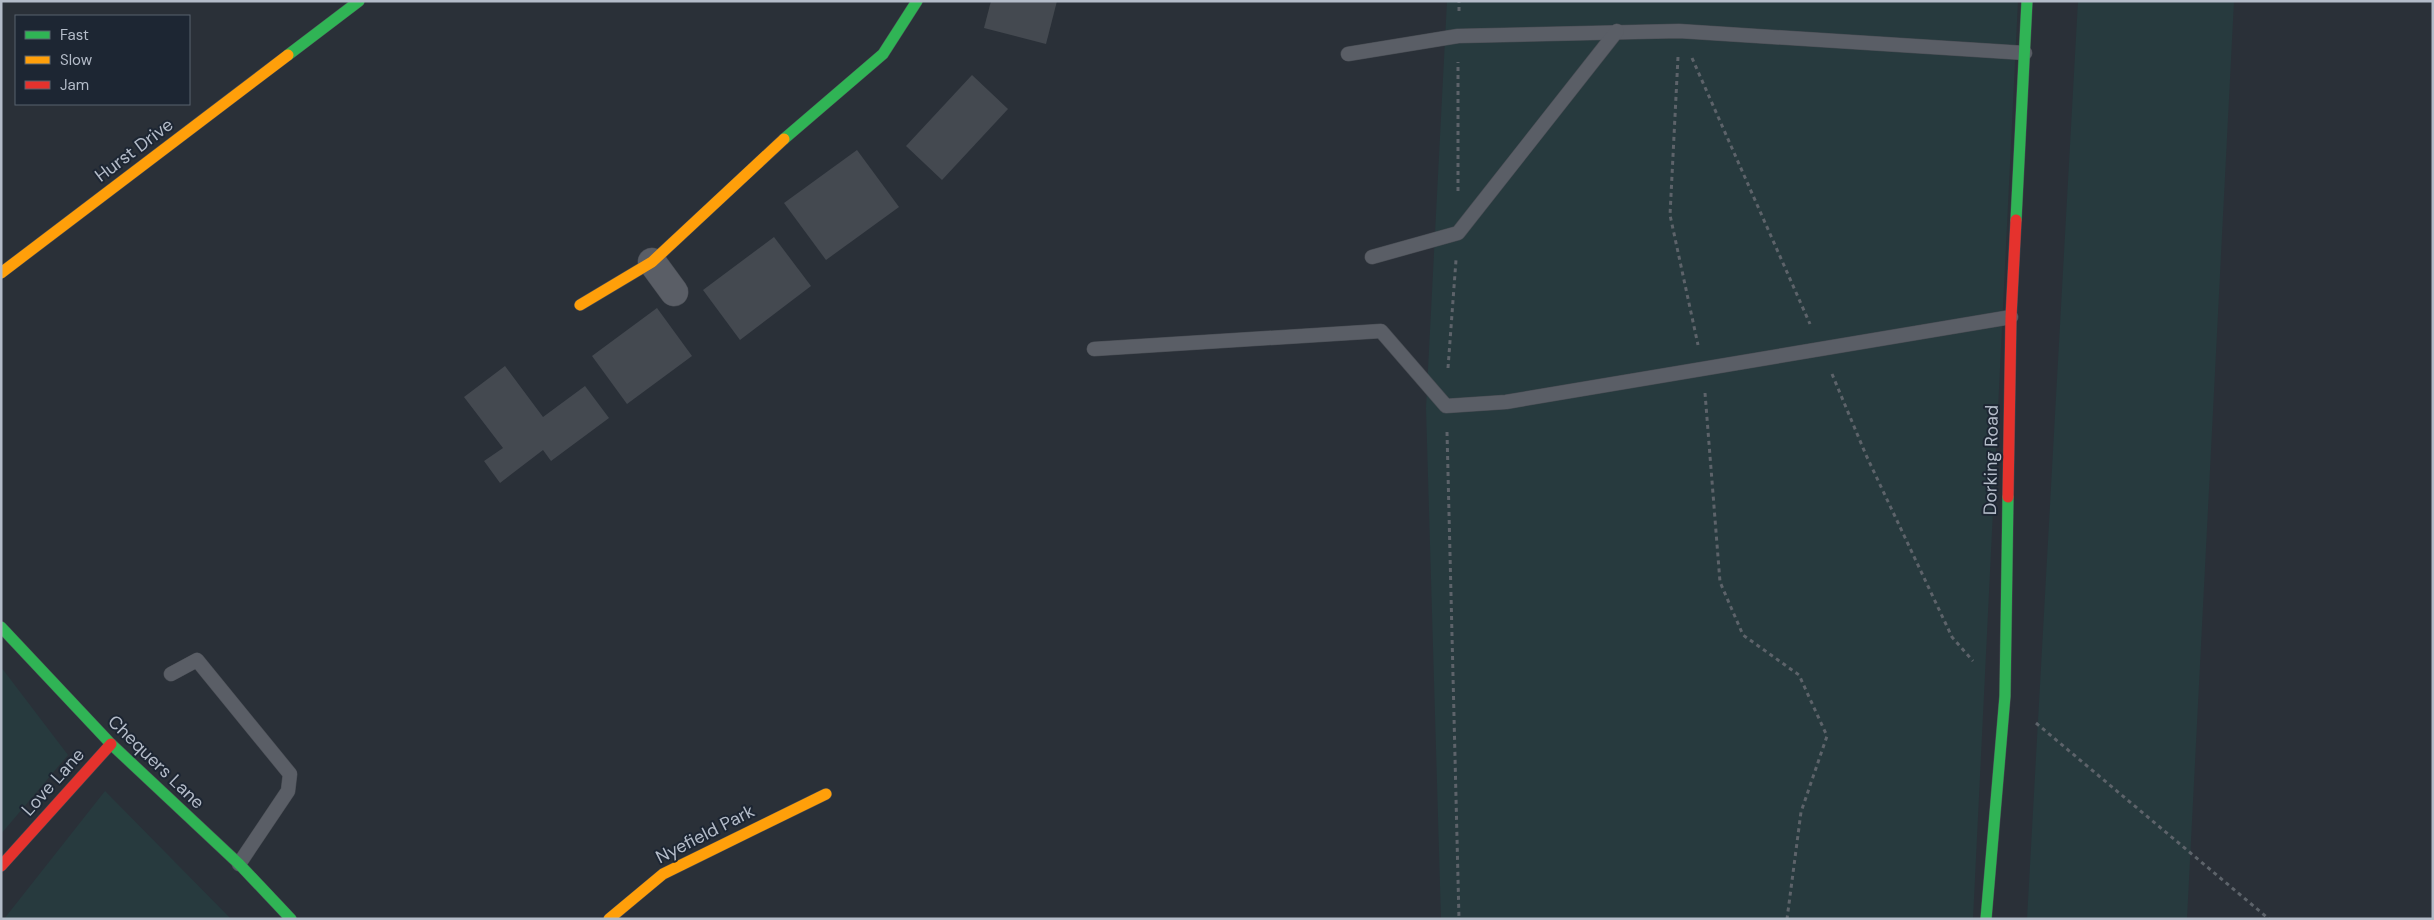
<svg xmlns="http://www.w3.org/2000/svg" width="2434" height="920" font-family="'DM Sans',sans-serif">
<rect width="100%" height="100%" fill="#2a3038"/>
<g fill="#273a3e">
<path d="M1447,1H2018L1973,919H1441L1426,408Z"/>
<path d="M2078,1H2234L2187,919H2027Z"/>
<path d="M1,667L68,755L1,834Z"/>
<path d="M105,791L231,919H4Z"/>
</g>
<g fill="#444950">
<path d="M991,1H1057L1046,44L984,28Z"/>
<path d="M972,75L1008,109L942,180L906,146Z"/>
<path d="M857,150L899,207L826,260L784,203Z"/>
<path d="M774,237L811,286L740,340L703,290Z"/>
<path d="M657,308L692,356L627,404L592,356Z"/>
<path d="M505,366L543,417L585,386L609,418L551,461L543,450L500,483L484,461L503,448L464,397Z"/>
</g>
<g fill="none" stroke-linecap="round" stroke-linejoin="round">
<defs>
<g id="lane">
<path d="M1348,54L1458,36L1679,31L2025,53"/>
<path d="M1372,257L1458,233L1617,31"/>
<path d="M1094,349L1381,331L1446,406L1506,402L2011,317"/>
<path d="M171,674L197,660L290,774L288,791L239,864"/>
</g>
<path id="street" d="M652,262L674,292"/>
<g id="fast">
<path d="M288,55L359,1"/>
<path d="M784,139L883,54L917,1"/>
<path d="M2016,220L2027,1"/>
<path d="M1,627L111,744L239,864L291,919"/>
<path d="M1986,919L2005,696L2008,497"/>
</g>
<g id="slow">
<path d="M1,273L288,55"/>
<path d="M580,305L652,262L784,139"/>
<path d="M609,919L663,874L826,794"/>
</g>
<g id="jam">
<path d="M2008,497L2011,317L2016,220"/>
<path d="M1,866L111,744"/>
</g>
</defs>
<use href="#lane" stroke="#484c53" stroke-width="15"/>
<use href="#street" stroke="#484c53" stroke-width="29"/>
<use href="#fast" stroke="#484c53" stroke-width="12"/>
<use href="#slow" stroke="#484c53" stroke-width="12"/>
<use href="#jam" stroke="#484c53" stroke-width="12"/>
<g stroke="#5d636a" stroke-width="3" stroke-dasharray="4 4" stroke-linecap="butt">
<path d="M1459,11V1"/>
<path d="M1678,57L1670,215L1698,345"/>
<path d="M1692,58L1810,324"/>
<path d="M1458,191V62"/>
<path d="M1448,368L1456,260"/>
<path d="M1832,374L1866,455L1952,637L1973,661"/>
<path d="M1705,393L1720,582L1743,635L1799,675L1827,736L1801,812L1787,919"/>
<path d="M1447,432L1459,919"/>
<path d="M2036,723L2269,919"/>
</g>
<use href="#lane" stroke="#5a5e66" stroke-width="14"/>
<use href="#street" stroke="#5a5e66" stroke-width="28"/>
<use href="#fast" stroke="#30b455" stroke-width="11"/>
<use href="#slow" stroke="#ff9f0a" stroke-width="11"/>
<use href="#jam" stroke="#e5322d" stroke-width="11"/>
</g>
<g text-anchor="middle" stroke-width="4" stroke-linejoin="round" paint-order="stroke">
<g font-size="18" fill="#b4bcc9" stroke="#1d2633">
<text transform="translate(134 150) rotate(-37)" y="6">Hurst Drive</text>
<text transform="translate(1991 460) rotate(-89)" y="6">Dorking Road</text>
<text transform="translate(156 762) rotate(44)" y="6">Chequers Lane</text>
<text transform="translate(53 782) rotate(-48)" y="6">Love Lane</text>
<text transform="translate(705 834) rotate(-27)" y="6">Nyefield Park</text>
</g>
</g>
<rect width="2434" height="920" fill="none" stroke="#b4bcc9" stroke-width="5"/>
<rect x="15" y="15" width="175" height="90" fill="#1d2633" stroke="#59626f"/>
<rect x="25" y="31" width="25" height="8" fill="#30b455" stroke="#59626f"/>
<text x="60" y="40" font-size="15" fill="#b4bcc9">Fast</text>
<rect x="25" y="56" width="25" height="8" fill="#ff9f0a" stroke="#59626f"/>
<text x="60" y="65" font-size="15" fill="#b4bcc9">Slow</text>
<rect x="25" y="81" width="25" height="8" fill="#e5322d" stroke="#59626f"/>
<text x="60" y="90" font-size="15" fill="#b4bcc9">Jam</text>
</svg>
